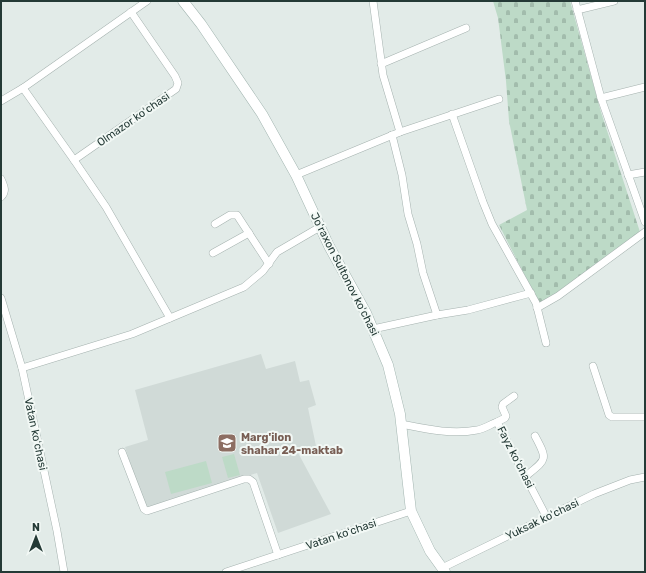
<svg xmlns="http://www.w3.org/2000/svg" width="646" height="573" font-family="Rubik,sans-serif">
<defs>
<pattern id="cemetery-stones" width="16" height="16" patternUnits="userSpaceOnUse"><rect width="16" height="16" fill="#bddac7"/><path d="M2 7V4a2 2 0 0 1 4 0v3zM10 15v-3a2 2 0 0 1 4 0v3z" fill="#a2bcac"/></pattern>
</defs>
<rect width="100%" height="100%" fill="#e2ebe8"/>
<path fill="#d0dad7" d="M261,354L266,369L295,361L300,382L309,380L316,405L308,408L316,446L297,451L331,514L278,533L257,473L145,508L125,447L148,440L135,390Z"/>
<g fill="#bddac7">
<path d="M234,454L240,475L228,478L222,457Z"/>
<path d="M206,461L212,483L171,494L165,472Z"/>
</g>
<path fill="url(#cemetery-stones)" d="M493,1H570L601,112L640,232L600,264L540,305L499,225L527,210L509,121L506,81L498,18Z"/>
<g fill="none" stroke-linecap="round" stroke-linejoin="round">
<defs>
<g id="street">
<path d="M373,1L383,75L400,132"/>
<path d="M575,1L601,98L645,222"/>
<path d="M577,10L614,1"/>
<path d="M381,64L466,28"/>
<path d="M23,88L74,160L106,207L170,318"/>
<path d="M601,98L645,87"/>
<path d="M1,101L23,88L147,1"/>
<path d="M452,114L483,202L492,224L536,303L546,343"/>
<path d="M392,135L402,175L408,214L417,244L423,273L437,315"/>
<path d="M74,160L176,89L178,83L175,76L131,12"/>
<path d="M296,175L400,132L499,99"/>
<path d="M628,175L645,172"/>
<path d="M1,179C4,186 7,191 1,197"/>
<path d="M215,224L230,215H237L269,264"/>
<path d="M213,253L249,233"/>
<path d="M1,298L22,368L57,531L64,572"/>
<path d="M537,308L558,296L645,232"/>
<path d="M373,329L437,315L468,310L531,293"/>
<path d="M593,366L609,415L612,417H645"/>
<path d="M22,368L132,334L244,287L263,271L277,252L320,227"/>
<path d="M497,422L505,418L506,416L502,407L503,404L514,396"/>
<path d="M401,424C426,429 452,435 477,430C484,429 491,424 497,422L546,516"/>
<path d="M122,452L144,509L147,511L244,479H249L253,482L278,555"/>
<path d="M526,476C547,459 548,460 535,436"/>
<path d="M442,568L594,494L630,480L645,477"/>
<path d="M226,572L411,511"/>
</g>
<path id="secondary" d="M183,1L201,24L262,114L296,175L329,246L366,313L388,365L400,414L411,511L430,551L445,572"/>
</defs>
<use href="#street" stroke="#a5b2af" stroke-width="8"/>
<use href="#secondary" stroke="#a2b5b0" stroke-width="11"/>
<use href="#street" stroke="#fff" stroke-width="7"/>
<use href="#secondary" stroke="#fff" stroke-width="10"/>
</g>
<defs>
<symbol id="school-square" viewBox="-11 -11 22 22"><rect x="-9" y="-9" width="18" height="18" rx="4" fill="#8d6e63" stroke="#f2f8f5"/><path d="M0-5L7-2L0 1L-7-2ZM-4 1L0 2.5L4 1V4Q0 6-4 4Z" fill="#fff"/></symbol>
</defs>
<g fill-rule="evenodd">
<use href="#school-square" x="216" y="432" width="22" height="22"/>
</g>
<g text-anchor="middle" stroke-width="4" stroke-linejoin="round" paint-order="stroke">
<g font-size="11" fill="#243a36" stroke="#f2f8f5">
<text transform="translate(133 119) rotate(-35)" y="4">Olmazor koʻchasi</text>
<text transform="translate(345 274) rotate(63)" y="4">Joʻraxon Sultonov koʻchasi</text>
<text transform="translate(36 434) rotate(78)" y="4">Vatan koʻchasi</text>
<text transform="translate(516 457) rotate(63)" y="4">Fayz koʻchasi</text>
<text transform="translate(542 519) rotate(-26)" y="4">Yuksak koʻchasi</text>
<text transform="translate(341 534) rotate(-19)" y="4">Vatan koʻchasi</text>
</g>
<g font-size="11" font-weight="bold" fill="#785e54" stroke="#f2f8f5" text-anchor="start">
<text x="241" y="441">Marg'ilon<tspan x="241" dy="13">shahar 24-maktab</tspan></text>
</g>
</g>
<rect width="646" height="573" fill="none" stroke="#243a36" stroke-width="4"/>
<g transform="translate(36 537)" stroke="#f2f8f5" stroke-width="3" paint-order="stroke">
<path d="M0-3L7 15L0 10L-7 15Z" fill="#243a36"/>
<text y="-6" font-size="11" font-weight="bold" text-anchor="middle" fill="#243a36">N</text>
</g>
</svg>
